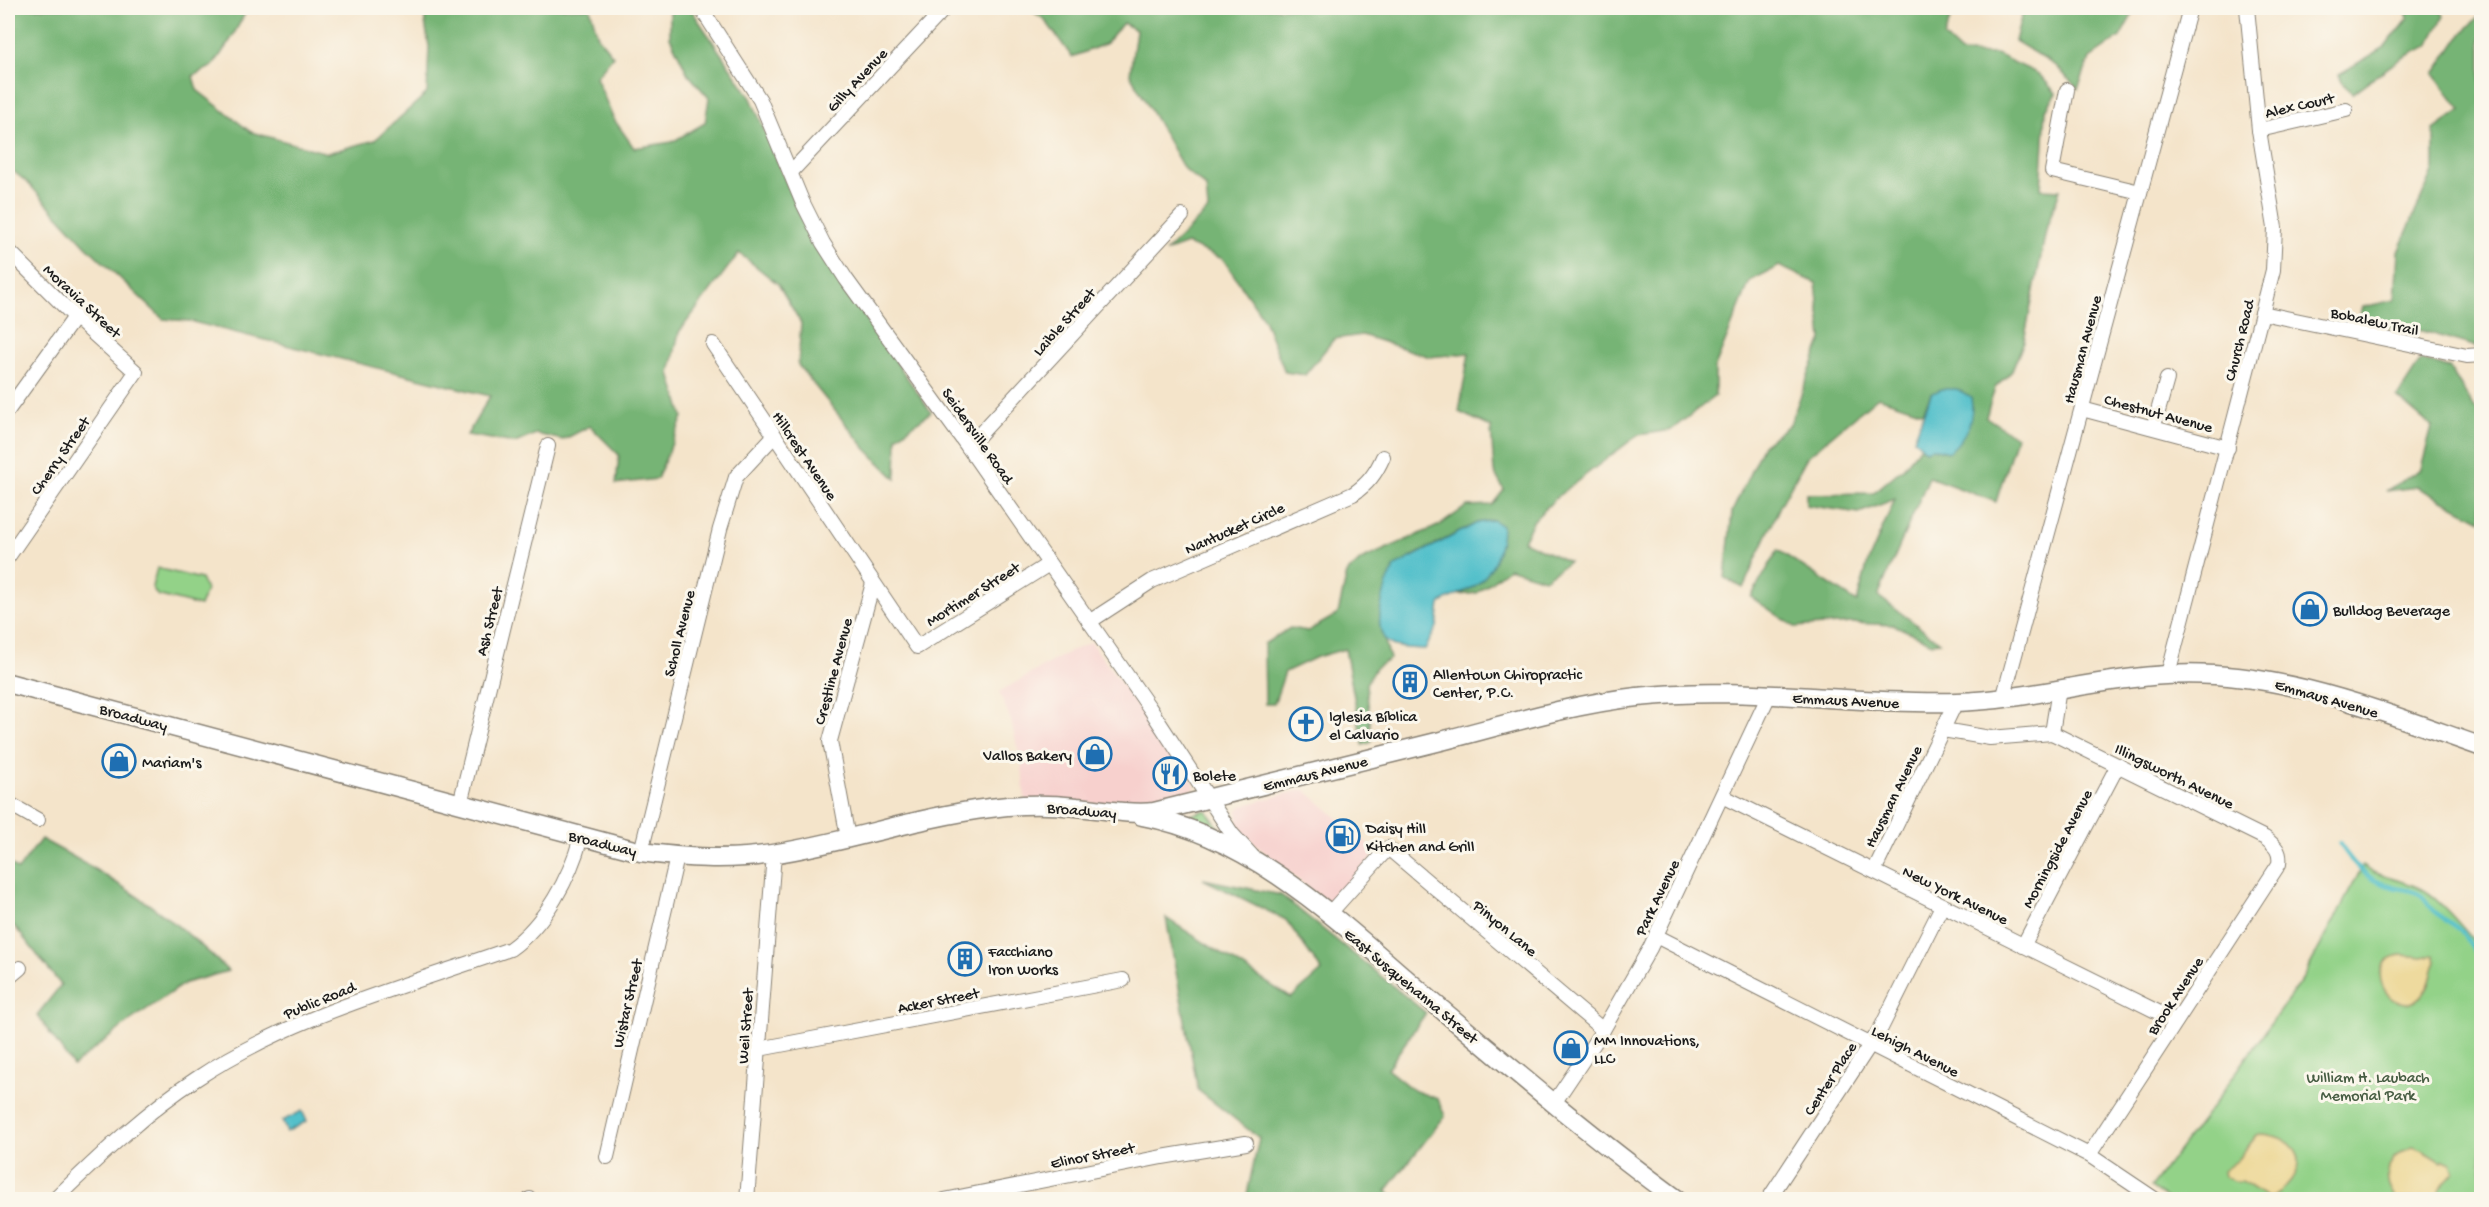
<svg xmlns="http://www.w3.org/2000/svg" width="2489" height="1207" font-family="'Gochi Hand',sans-serif">
<rect width="100%" height="100%" fill="#fbf7ec"/>
<filter id="ink" filterUnits="userSpaceOnUse"><feTurbulence type="fractalNoise" baseFrequency=".0167" numOctaves="2"/><feDisplacementMap in="SourceGraphic" scale="12" xChannelSelector="R" yChannelSelector="G"/><feConvolveMatrix kernelMatrix="1 2 1 2 8 2 1 2 1" color-interpolation-filters="sRGB"/></filter>
<filter id="wash" filterUnits="userSpaceOnUse"><feTurbulence type="fractalNoise" baseFrequency=".008" numOctaves="4" result="noise"/><feDisplacementMap in="SourceGraphic" scale="24" xChannelSelector="R" yChannelSelector="G"/><feGaussianBlur stdDeviation="1.35" result="paint"/><feColorMatrix in="noise" values="0 0 0 0 0 0 0 0 0 0 0 0 0 0 0 0 0 1.4 0 .05"/><feComposite in="paint" operator="in"/></filter>
<g filter="url(#wash)">
<rect width="100%" height="100%" fill="#f4e4ca"/>
<g fill="#f7d0cd">
<path d="M1091,642L1193,783L1195,788L1184,797L1150,806L1025,800L1022,767L1011,721L999,692L1067,653Z"/>
<path d="M1304,789L1377,852L1328,904L1246,837L1237,827L1238,811L1241,806Z"/>
</g>
<g fill="#93d288" stroke="#587752" stroke-width="1.5">
<path d="M157,568L201,579L206,590L200,606L157,595L152,587Z"/>
<path d="M1206,810L1220,830L1218,832L1182,818Z"/>
<path d="M2363,866C2380,879 2403,878 2423,890C2442,901 2466,932 2481,949V1199L2169,1200L2151,1187L2211,1108L2303,978Z"/>
</g>
<g fill="#76b474" stroke="#496848" stroke-width="1.5">
<path d="M8,8H248L231,39L213,66L193,76L197,90L251,132L327,153L375,140L427,93L429,47L424,15L430,8H590L598,37L613,56L596,77L613,118L634,148L672,142L705,123L709,98L688,74L670,37V8H690L751,98L808,235L931,412L897,437L896,479L866,449L798,365L801,323L778,284L739,253L679,332L670,373L683,417L657,479L616,484L619,455L590,426L563,440L536,434L515,443L467,435L490,396L189,321L163,319L86,246L28,183L8,167Z"/>
<path d="M1028,8H1954L1944,37L1961,53L1996,54L2039,74L2056,93L2046,110L2041,189L2060,190L2047,226L2024,341L2012,371L1995,388L1986,417L2016,437L1996,502L1929,477L1878,596L1940,642L1932,643L1894,625L1853,623L1795,627L1751,597L1778,550L1857,602L1868,562L1895,499L1859,513L1806,505V494L1873,493L1903,468L1920,447L1925,450L1932,448L1949,452L1931,394L1923,412L1878,397L1807,457L1780,506L1743,588L1725,578L1732,512L1763,445L1790,424L1822,339L1816,283L1779,266L1750,281L1715,367V396L1671,430L1638,435L1558,496L1534,520L1523,541L1569,562L1544,579L1509,568L1477,593L1459,595C1499,572 1491,561 1493,520L1477,523L1409,558L1380,624L1390,659L1375,668L1366,684L1372,742L1363,745L1345,649L1317,657L1285,672L1274,704H1265L1264,644L1290,628L1308,631L1338,614L1347,573L1361,560L1440,525L1467,506L1492,505L1504,490L1494,472L1491,427L1459,412L1469,353L1430,357L1362,335L1334,339L1305,375L1285,372L1264,319L1223,259L1187,244L1165,252L1208,210L1206,187L1184,169L1130,74L1136,30L1123,23L1105,44L1072,57L1045,20Z"/>
<path d="M2013,8H2136L2120,37L2090,58L2078,89L2056,66L2015,41L2022,14Z"/>
<path d="M2405,8H2440L2444,16L2428,46L2400,59L2353,93L2342,83L2339,74L2385,47L2408,18Z"/>
<path d="M2481,14V345L2477,347L2423,331L2357,323L2363,307L2395,300L2398,252L2434,169V130L2461,110L2434,74L2459,37Z"/>
<path d="M2421,360L2450,368L2474,408L2481,410V520L2417,487L2386,491L2421,469L2432,427L2397,397Z"/>
<path d="M41,839C107,874 176,917 228,971L185,983L131,1020L73,1066L37,1015L61,985L16,928L8,922V862L18,870Z"/>
<path d="M1203,879L1281,895L1426,1013L1387,1069L1413,1090L1438,1099L1445,1116L1386,1191L1399,1199H1246L1259,1138L1198,1090L1166,918L1291,998L1322,971L1286,920Z"/>
</g>
<g fill="#eeda9e" stroke="#857b5d" stroke-width="1.5">
<path d="M2401,955L2422,957L2434,955L2436,961C2431,971 2432,983 2425,992C2396,1031 2355,961 2401,955Z"/>
<path d="M2263,1134C2290,1137 2311,1155 2291,1181C2285,1189 2277,1195 2268,1198L2242,1181H2234L2224,1177L2223,1171L2238,1160L2256,1136Z"/>
<path d="M2412,1147L2424,1151L2442,1162L2444,1160L2451,1163L2454,1172L2444,1183L2435,1199H2397C2380,1179 2387,1155 2412,1147Z"/>
</g>
<g fill="#52c0ca" stroke="#376e73" stroke-width="1.5">
<path d="M1941,389H1957L1971,397C1975,419 1965,438 1949,452L1932,448L1925,450L1914,439L1931,394Z"/>
<path d="M1493,520L1502,526C1502,548 1493,573 1475,586C1464,593 1451,596 1440,604L1437,627L1425,649C1415,648 1401,649 1392,645C1367,633 1386,583 1395,566L1477,523Z"/>
<path d="M302,1111L307,1121L287,1132L282,1121Z"/>
</g>
<g fill="none" stroke-linecap="round" stroke-linejoin="round">
<path stroke="#52c0ca" stroke-width="4" d="M2339,843C2356,868 2366,880 2396,888C2405,890 2415,890 2422,896C2428,901 2430,910 2437,914C2445,920 2456,925 2463,933C2471,943 2470,949 2482,960"/>
</g>
</g>
<g filter="url(#ink)">
<g fill="none" stroke-linecap="round" stroke-linejoin="round">
<defs>
<g id="minor">
<path d="M701,8L760,100L802,201L823,243L846,279L968,447L1149,707L1232,834L1252,856"/>
<path d="M2067,90L2052,171L2140,192"/>
<path d="M2259,130L2346,110"/>
<path d="M791,172L945,8"/>
<path d="M8,250L75,317L136,372L8,557"/>
<path d="M2262,313L2467,356L2482,355"/>
<path d="M713,344L917,647L1049,564"/>
<path d="M2082,409L2228,448"/>
<path d="M8,410L75,317"/>
<path d="M2151,427L2155,422L2167,379"/>
<path d="M968,447L1182,216"/>
<path d="M1089,622L1152,581L1353,494C1368,484 1376,473 1383,457"/>
<path d="M2168,674L2262,313L2273,270L2275,228L2259,130L2247,8"/>
<path d="M2059,689L2052,733L2265,838C2275,846 2281,851 2279,864L2089,1155"/>
<path d="M2003,699L2190,8"/>
<path d="M1943,730L1990,738L2052,733"/>
<path d="M1722,796L2176,1021"/>
<path d="M8,803L38,820"/>
<path d="M460,804L548,446"/>
<path d="M848,838L830,741L873,583"/>
<path d="M641,852L720,529L736,477L774,436"/>
<path d="M1874,871L1956,702"/>
<path d="M1329,914L1388,848L1603,1030"/>
<path d="M1656,936L2089,1155L2156,1200"/>
<path d="M2023,946L2118,765"/>
<path d="M8,978L20,968"/>
<path d="M759,1049L1123,980"/>
<path d="M1554,1103L1603,1030L1650,948L1769,695"/>
<path d="M607,1157L677,857"/>
<path d="M530,1199V1200"/>
<path d="M54,1200C99,1157 144,1113 196,1079C291,1016 402,987 510,949C545,924 570,878 581,837"/>
<path d="M747,1200L774,854"/>
<path d="M944,1200L1162,1157L1246,1143"/>
<path d="M1768,1200L1881,1028L1942,906"/>
</g>
<g id="major">
<path d="M8,683L641,852C685,858 728,861 772,854C846,843 916,817 990,808C1019,804 1049,804 1077,807C1103,809 1128,815 1154,812C1251,788 1348,764 1445,740C1507,724 1573,704 1637,697C1743,685 1850,705 1957,702C2027,700 2095,679 2166,675C2276,668 2379,711 2482,747"/>
<path d="M1142,816C1259,837 1353,935 1441,1009C1518,1074 1596,1140 1678,1200"/>
</g>
</defs>
<use href="#minor" stroke="#888073" stroke-width="16"/>
<use href="#major" stroke="#888073" stroke-width="21"/>
<use href="#minor" stroke="#fff" stroke-width="14"/>
<use href="#major" stroke="#fff" stroke-width="18"/>
</g>
</g>
<defs>
<symbol id="shop-ring" viewBox="-11 -11 22 22"><circle r="9.5" fill="#fbf7ec" stroke="#1f6fb2" stroke-width="1.5"/><path d="M-5-2.5h2.3a2.7 3.5 0 0 1 5.4 0H5L5.5 6h-11ZM-1.5-2.5h3a1.5 2.3 0 0 0-3 0Z" fill="#1f6fb2"/></symbol>
<symbol id="building-ring" viewBox="-11 -11 22 22"><circle r="9.5" fill="#fbf7ec" stroke="#1f6fb2" stroke-width="1.5"/><path d="M-4-6H4V6H1V3H-1V6H-4ZM-2.5-4.3h1.7v1.8h-1.7ZM.8-4.3h1.7v1.8H.8ZM-2.5-1h1.7V.8h-1.7ZM.8-1h1.7V.8H.8Z" fill="#1f6fb2"/></symbol>
<symbol id="church-ring" viewBox="-11 -11 22 22"><circle r="9.5" fill="#fbf7ec" stroke="#1f6fb2" stroke-width="1.5"/><path d="M-1.2-6h2.4v3.5h3.3v2.4h-3.3V6h-2.4V-.1h-3.3v-2.4h3.3Z" fill="#1f6fb2"/></symbol>
<symbol id="restaurant-ring" viewBox="-11 -11 22 22"><circle r="9.5" fill="#fbf7ec" stroke="#1f6fb2" stroke-width="1.5"/><path d="M-5-6h1v4h1v-4h1v4h1v-4h1v5L-1.5 .5V6h-2V.5L-5-1ZM5-6V6H3V1.5H1.5Q1.5-4 5-6Z" fill="#1f6fb2"/></symbol>
<symbol id="fuel-ring" viewBox="-11 -11 22 22"><circle r="9.5" fill="#fbf7ec" stroke="#1f6fb2" stroke-width="1.5"/><path d="M-5.5-6h7V0h2V4h1.3V-2.5L3-4.5l.8-.8L6-3V5H2.5V1h-1V6h-7ZM-4.2-4.7v3.2H.2V-4.7Z" fill="#1f6fb2"/></symbol>
</defs>
<g fill-rule="evenodd">
<use href="#shop-ring" x="2291" y="590" width="38" height="38"/>
<use href="#building-ring" x="1391" y="663" width="38" height="38"/>
<use href="#church-ring" x="1287" y="705" width="38" height="38"/>
<use href="#shop-ring" x="1076" y="735" width="38" height="38"/>
<use href="#shop-ring" x="100" y="742" width="38" height="38"/>
<use href="#restaurant-ring" x="1151" y="755" width="38" height="38"/>
<use href="#fuel-ring" x="1324" y="817" width="38" height="38"/>
<use href="#building-ring" x="946" y="940" width="38" height="38"/>
<use href="#shop-ring" x="1552" y="1029" width="38" height="38"/>
</g>
<g text-anchor="middle" stroke-width="6" stroke-linejoin="round" paint-order="stroke">
<g font-size="16" fill="#1c1c1c" stroke="#fbf7ec">
<text transform="translate(856 79) rotate(-47)" y="6">Gilly Avenue</text>
<text transform="translate(2299 104) rotate(-13)" y="6">Alex Court</text>
<text transform="translate(83 300) rotate(43)" y="6">Moravia Street</text>
<text transform="translate(2375 320) rotate(12)" y="6">Bobalew Trail</text>
<text transform="translate(1063 321) rotate(-48)" y="6">Laible Street</text>
<text transform="translate(2238 340) rotate(-76)" y="6">Church Road</text>
<text transform="translate(2081 349) rotate(-75)" y="6">Hausman Avenue</text>
<text transform="translate(2159 412) rotate(15)" y="6">Chestnut Avenue</text>
<text transform="translate(979 435) rotate(55)" y="6">Seidersville Road</text>
<text transform="translate(59 455) rotate(-55)" y="6">Cherry Street</text>
<text transform="translate(806 455) rotate(56)" y="6">Hillcrest Avenue</text>
<text transform="translate(1234 527) rotate(-24)" y="6">Nantucket Circle</text>
<text transform="translate(972 593) rotate(-32)" y="6">Mortimer Street</text>
<text transform="translate(488 621) rotate(-76)" y="6">Ash Street</text>
<text transform="translate(678 633) rotate(-76)" y="6">Scholl Avenue</text>
<text transform="translate(832 671) rotate(-75)" y="6">Crestline Avenue</text>
<text transform="translate(2327 697) rotate(16)" y="6">Emmaus Avenue</text>
<text transform="translate(1846 699) rotate(3)" y="6">Emmaus Avenue</text>
<text transform="translate(134 716) rotate(15)" y="6">Broadway</text>
<text transform="translate(1315 772) rotate(-14)" y="6">Emmaus Avenue</text>
<text transform="translate(2175 775) rotate(26)" y="6">Illingsworth Avenue</text>
<text transform="translate(1892 796) rotate(-64)" y="6">Hausman Avenue</text>
<text transform="translate(1082 809) rotate(5)" y="6">Broadway</text>
<text transform="translate(603 842) rotate(14)" y="6">Broadway</text>
<text transform="translate(2056 848) rotate(-62)" y="6">Morningside Avenue</text>
<text transform="translate(1956 894) rotate(26)" y="6">New York Avenue</text>
<text transform="translate(1656 897) rotate(-64)" y="6">Park Avenue</text>
<text transform="translate(1506 927) rotate(40)" y="6">Pinyon Lane</text>
<text transform="translate(1412 985) rotate(40)" y="6">East Susquehanna Street</text>
<text transform="translate(2174 995) rotate(-57)" y="6">Brook Avenue</text>
<text transform="translate(319 999) rotate(-22)" y="6">Public Road</text>
<text transform="translate(938 999) rotate(-11)" y="6">Acker Street</text>
<text transform="translate(626 1003) rotate(-77)" y="6">Wistar Street</text>
<text transform="translate(744 1026) rotate(-86)" y="6">Weil Street</text>
<text transform="translate(1916 1050) rotate(27)" y="6">Lehigh Avenue</text>
<text transform="translate(1829 1078) rotate(-57)" y="6">Center Place</text>
<text transform="translate(1092 1154) rotate(-11)" y="6">Elinor Street</text>
</g>
<g font-size="16" fill="#1c1c1c" stroke="#fbf7ec" text-anchor="start">
<text x="2333" y="615">Bulldog Beverage</text>
<text x="1433" y="679">Allentown Chiropractic<tspan x="1433" dy="18">Center, P.C.</tspan></text>
<text x="1329" y="721">Iglesia Bíblica<tspan x="1329" dy="18">el Calvario</tspan></text>
<text x="1072" y="760" text-anchor="end">Vallos Bakery</text>
<text x="142" y="767">Mariam's</text>
<text x="1193" y="780">Bolete</text>
<text x="1366" y="833">Daisy Hill<tspan x="1366" dy="18">Kitchen and Grill</tspan></text>
<text x="988" y="956">Facchiano<tspan x="988" dy="18">Iron Works</tspan></text>
<text x="1594" y="1045">MM Innovations,<tspan x="1594" dy="18">LLC</tspan></text>
</g>
<g font-size="16" fill="#465c42" stroke="#fbf7ec">
<text x="2368" y="1082">William H. Laubach<tspan x="2368" dy="18">Memorial Park</tspan></text>
</g>
</g>
<rect width="2489" height="1207" fill="none" stroke="#fbf7ec" stroke-width="30"/>
</svg>
